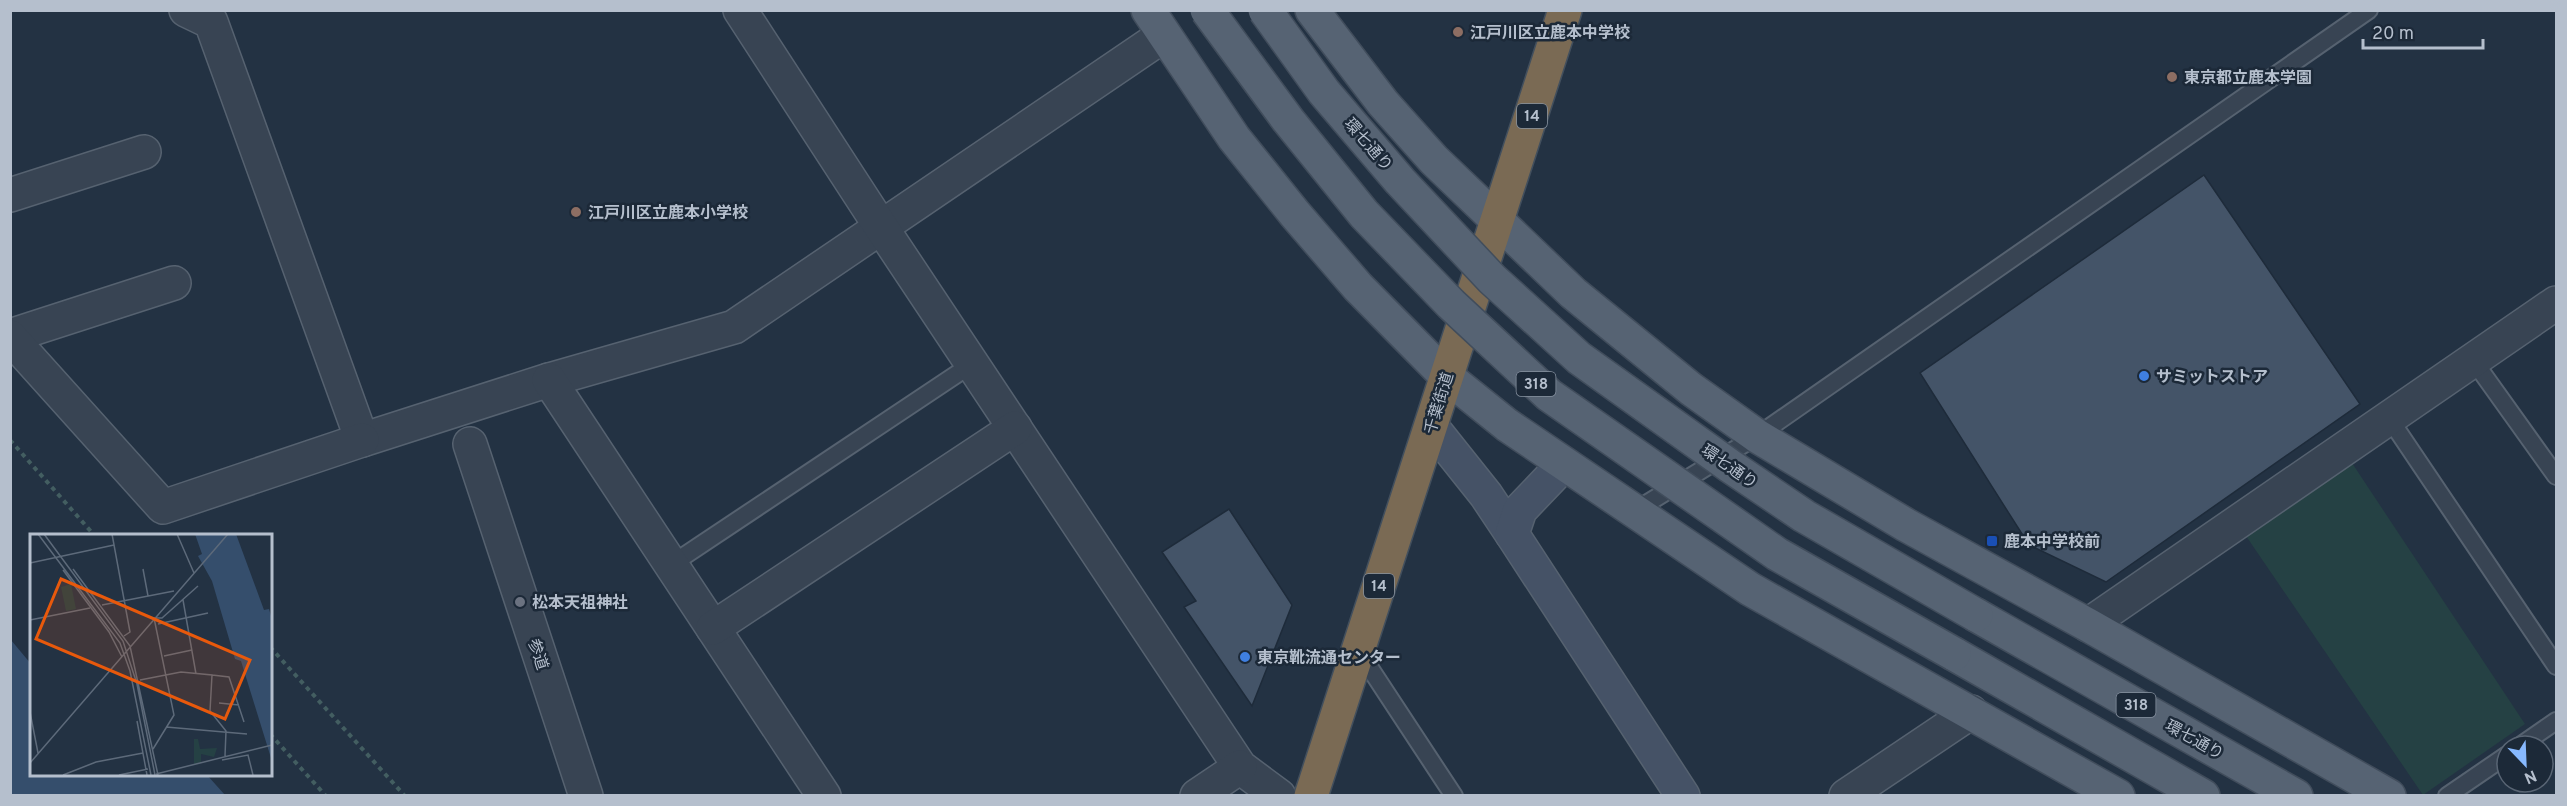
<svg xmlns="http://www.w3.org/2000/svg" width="2567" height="806" font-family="Overpass,'Noto Sans JP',sans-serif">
<rect width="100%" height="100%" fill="#233243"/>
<path fill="#254144" d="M2352,463L2525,724L2423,795L2246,536Z"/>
<path fill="#354e6c" d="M11,640L31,664L32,774L207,775L225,795H11Z"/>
<g fill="#445468" stroke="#1e2b3a" stroke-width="1.5">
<path d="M2204,175L2360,404L2106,582L2029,545L1920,373Z"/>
<path d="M1229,509L1292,605L1252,706L1184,607L1196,601L1162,552Z"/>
</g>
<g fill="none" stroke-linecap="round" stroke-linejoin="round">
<defs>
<g id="lane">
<path d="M2473,360L2556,476"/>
<path d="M2389,418L2556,666"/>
<path d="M1633,512L1757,436L2369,10"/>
<path d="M672,564L972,364"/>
<path d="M1358,650L1454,796"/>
<path d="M2520,746L2556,721"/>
<path d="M2447,796L2507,755"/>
</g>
<g id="street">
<path d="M186,10L211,22L362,440L549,380L734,327L1164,35"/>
<path d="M740,10L881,227L1240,767L1279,796"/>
<path d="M10,195L144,152"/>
<path d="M10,336L174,283"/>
<path d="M10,337L163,507L362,440"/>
<path d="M549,380L824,796"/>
<path d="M470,444L586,796"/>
<path d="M2088,625L2556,303"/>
<path d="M713,628L1015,428"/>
<path d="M1197,796L1240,767"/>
<path d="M1846,796L1971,712"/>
</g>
<g id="secondary">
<path d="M1431,426L1486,495L1512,534"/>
<path d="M1563,465L1520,510L1512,534L1683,796"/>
</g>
<g id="primary">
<path d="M1148,10L1234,138L1295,214L1358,287L1446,376L1507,425L1750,589L2118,796"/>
<path d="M1312,10L1383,103L1434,160L1573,293L1691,389L1757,436L1906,525L2088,625L2389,796"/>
<path d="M1976,615L2296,796"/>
<path d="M1954,654L2203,796"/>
</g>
<path id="highway" d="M1311,796L1565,10"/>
</defs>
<use href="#lane" stroke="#566270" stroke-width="20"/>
<use href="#street" stroke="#566270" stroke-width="36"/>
<use href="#secondary" stroke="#566270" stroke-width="36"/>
<use href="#primary" stroke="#414d5c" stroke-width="36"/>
<use href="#highway" stroke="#424f5d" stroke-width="36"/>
<g stroke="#435e61" stroke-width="4" stroke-dasharray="4.5 4.5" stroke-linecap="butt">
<path d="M10,440L95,536"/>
<path d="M270,647L405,796"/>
<path d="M270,734L326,796"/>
</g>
<use href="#lane" stroke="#384453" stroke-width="16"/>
<use href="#street" stroke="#384453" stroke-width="33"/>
<use href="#secondary" stroke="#455266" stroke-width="33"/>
<use href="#primary" stroke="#566373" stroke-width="33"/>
<use href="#highway" stroke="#7a6a54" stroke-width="33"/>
<defs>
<g id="primary-bridge">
<path d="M1207,10L1288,120L1364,214L1451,304L1549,395L1777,554L1954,654"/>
<path d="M1265,10L1324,92L1400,181L1492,279L1579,358L1730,466L1804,516L1976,615"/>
</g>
</defs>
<use href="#primary-bridge" stroke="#414d5c" stroke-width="36" stroke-linecap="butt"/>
<use href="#primary-bridge" stroke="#566373" stroke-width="33"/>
</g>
<g fill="#8d6e63" stroke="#1c2938" stroke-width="2">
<circle cx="1458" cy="32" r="6"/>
<circle cx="2172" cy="77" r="6"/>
<circle cx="576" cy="212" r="6"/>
</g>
<g fill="#3f7fe0" stroke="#1c2938" stroke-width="2">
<circle cx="2144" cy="376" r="6"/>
<circle cx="1245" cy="657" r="6"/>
</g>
<rect fill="#1a4fb4" stroke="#1c2938" stroke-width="2" x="1986" y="535" width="12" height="12" rx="3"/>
<circle fill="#6b7280" stroke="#1c2938" stroke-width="2" cx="520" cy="602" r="6"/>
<g text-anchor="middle" stroke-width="5" stroke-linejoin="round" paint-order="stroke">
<g fill="#1c2938" stroke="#8792a0" stroke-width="1.5">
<rect x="1517" y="104" width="30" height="24" rx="4.5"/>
<rect x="1516.5" y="372" width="39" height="24" rx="4.5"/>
<rect x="1364" y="574" width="30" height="24" rx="4.5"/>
<rect x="2116.5" y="693" width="39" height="24" rx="4.5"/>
</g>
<g font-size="15" font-weight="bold" fill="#b5bfcd">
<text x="1532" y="121">14</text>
<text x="1536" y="389">318</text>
<text x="1379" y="591">14</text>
<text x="2136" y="710">318</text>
</g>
<g font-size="16" font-weight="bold" fill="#b5bfcd" stroke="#1c2938" text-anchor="start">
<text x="1470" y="38">江戸川区立鹿本中学校</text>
<text x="2184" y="83">東京都立鹿本学園</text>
<text x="588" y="218">江戸川区立鹿本小学校</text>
<text x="2156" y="382">サミットストア</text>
<text x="2004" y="547">鹿本中学校前</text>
<text x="532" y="608">松本天祖神社</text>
<text x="1257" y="663">東京靴流通センター</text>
</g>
<g font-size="16" fill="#b5bfcd" stroke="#1c2938">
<text transform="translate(1369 144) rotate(49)" y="6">環七通り</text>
<text transform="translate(1438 403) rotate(-73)" y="6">千葉街道</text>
<text transform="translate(1730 466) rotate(35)" y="6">環七通り</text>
<text transform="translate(539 654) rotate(72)" y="6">参道</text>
<text transform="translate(2195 739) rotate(29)" y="6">環七通り</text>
</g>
</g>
<g transform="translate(30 534)">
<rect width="242" height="242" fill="#233243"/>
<path d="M41,50L46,75L36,77L31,53ZM164,205H168L170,215L187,214L184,223L171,220V228L164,230Z" fill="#254144"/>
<path d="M165,0H206L234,76L239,75L241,82V224L211,127L205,125L182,47L168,22L172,20Z" fill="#354e6c"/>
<path fill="none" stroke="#5d6a7a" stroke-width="1.5" d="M8,0L90,109L100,137L121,241M14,0L93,107L107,150L125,241M82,0L100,98L94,102M147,0L164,39M0,29L84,11M43,35L100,112L128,241M113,35L118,62M33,36L79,98L92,123M153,66L166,140M72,71L144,57M0,86L60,74M128,90L178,79M134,122L162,116M182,141L199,143L214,188M110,146L151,138L182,141L180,177L196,197L195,222M189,169L209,171M0,178L8,219M107,187L117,241M136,193L217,200M123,215L144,181L124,84H132L168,52M192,226L218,221L223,241M0,229L198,0M126,240L242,211M33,241L66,228L113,219M89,241L118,235"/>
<path fill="#e8590c" fill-opacity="0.15" stroke="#e8590c" stroke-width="3" d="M31,45L220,126L195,185L6,105Z"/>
<rect width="242" height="242" fill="none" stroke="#b5bfcd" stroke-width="3"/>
</g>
<rect width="2567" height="806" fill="none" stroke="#b5bfcd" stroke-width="24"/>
<g transform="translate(2525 764) rotate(157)"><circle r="28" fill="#1c2938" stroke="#596574" stroke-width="1.5"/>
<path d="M0-4.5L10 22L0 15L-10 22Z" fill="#87b9ff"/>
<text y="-9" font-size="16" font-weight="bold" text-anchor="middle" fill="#b5bfcd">N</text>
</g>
<path d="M2363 39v9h120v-9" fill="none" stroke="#b5bfcd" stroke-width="3"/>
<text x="2372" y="39" font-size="18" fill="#b5bfcd" stroke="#1c2938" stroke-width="4.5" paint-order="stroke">20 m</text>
</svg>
